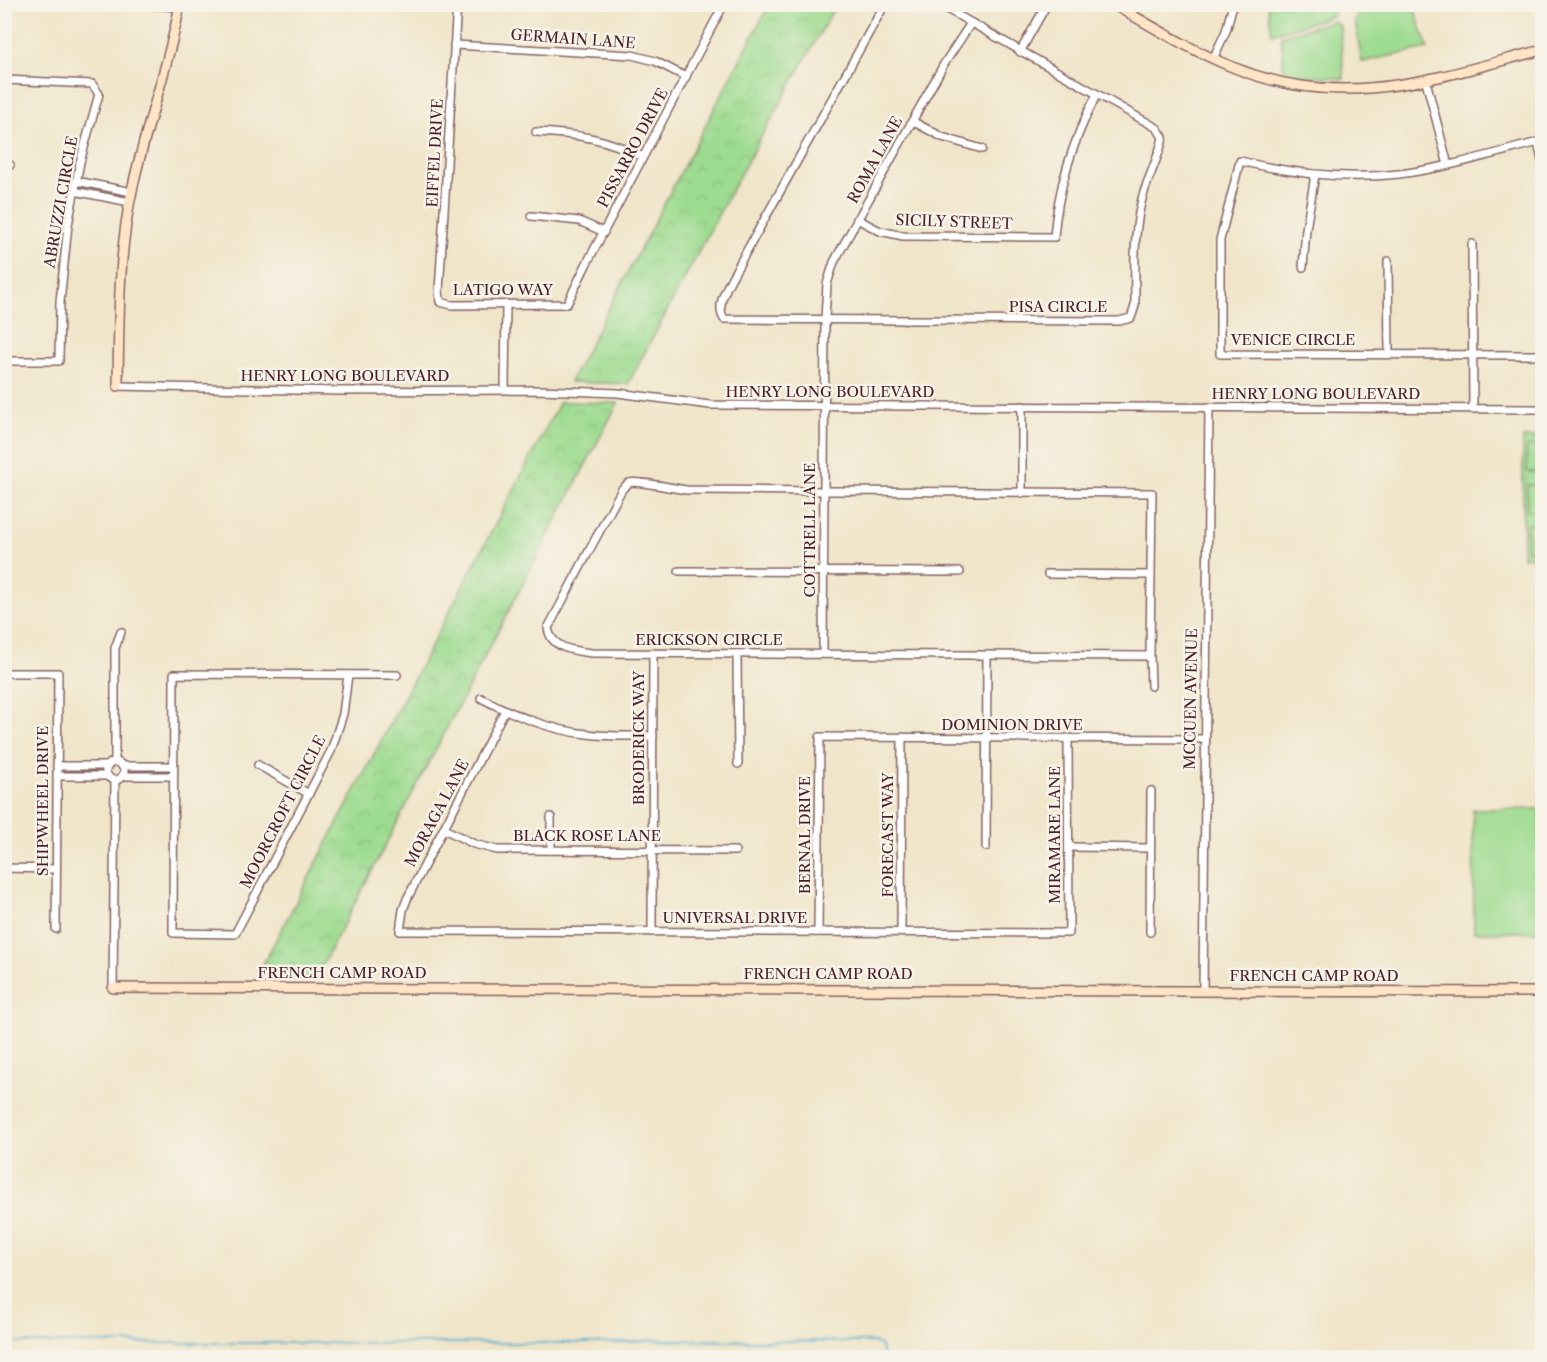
<svg xmlns="http://www.w3.org/2000/svg" width="1547" height="1362" font-family="'Libre Caslon Text',serif">
	<style>
		.park { fill: url(#park-crowns); stroke: #747d5e; stroke-width: 1.5 }
		.pitch { fill: #9ddb90; stroke: #747d5e; stroke-width: 1.5 }
		.lines { fill: none; stroke-linecap: round; stroke-linejoin: round }
		.stream { stroke: #4aadca; stroke-width: 2 }
		.street-casing { stroke: #846462; stroke-width: 10 }
		.secondary-casing { stroke: #846462; stroke-width: 12 }
		.street { stroke: #fff; stroke-width: 7 }
		.secondary { stroke: #ffe4c6; stroke-width: 9 }
		.labels { text-anchor: middle; stroke-width: 5; stroke-linejoin: round; paint-order: stroke }
		.street-label { font-size: 15px; fill: #4a1f2b; stroke: #f7f3e8 }
	</style>
	<defs>
		<pattern id="park-crowns" width="20" height="18" patternUnits="userSpaceOnUse" patternTransform="scale(1.5)"><rect width="20" height="18" fill="#9ddb90"/><path d="M2 6a3 3 0 1 1 6 0M12 15a3 3 0 1 1 6 0" fill="none" stroke="#89bc7c"/></pattern>
	</defs>
	<rect width="100%" height="100%" fill="#f7f3e8"/>
	<filter id="ink" filterUnits="userSpaceOnUse"><feTurbulence type="fractalNoise" baseFrequency=".0167" numOctaves="2"/><feDisplacementMap in="SourceGraphic" scale="12" xChannelSelector="R" yChannelSelector="G"/><feConvolveMatrix kernelMatrix="1 2 1 2 8 2 1 2 1" color-interpolation-filters="sRGB"/></filter>
	<filter id="wash" filterUnits="userSpaceOnUse"><feTurbulence type="fractalNoise" baseFrequency=".008" numOctaves="4" result="noise"/><feDisplacementMap in="SourceGraphic" scale="24" xChannelSelector="R" yChannelSelector="G"/><feGaussianBlur stdDeviation="1.35" result="paint"/><feColorMatrix in="noise" values="0 0 0 0 0 0 0 0 0 0 0 0 0 0 0 0 0 1.4 0 .05"/><feComposite in="paint" operator="in"/></filter>
	<g filter="url(#wash)">
		<rect width="100%" height="100%" fill="#f0e5c9"/>
		<!-- park -->
		<g class="park">
			<path d="M 769,5 L 836,5 L 738,178 L 628,384 L 570,382 Z"/>
			<path d="M 560,402 L 618,403 L 316,977 L 276,977 L 258,974 Z"/>
			<rect x="1523" y="438" width="19" height="119"/>
		</g>
		<!-- pitch -->
		<g class="pitch">
			<path d="M 1268,5 L 1335,5 L 1333,16 L 1272,34 Z"/>
			<path d="M 1394,5 L 1413,5 L 1428,48 L 1362,62 L 1355,21 L 1357,15 Z"/>
			<path d="M 1333,21 L 1340,26 L 1344,79 L 1284,73 L 1281,36 Z"/>
			<rect x="1527" y="446" width="12" height="26"/>
			<rect x="1527" y="485" width="12" height="26"/>
			<rect x="1527" y="524" width="12" height="26"/>
			<path d="M 1473,809 L 1540,809 L 1540,932 L 1474,932 Z"/>
		</g>
		<g class="lines">
			<!-- stream -->
			<path class="stream" d="M 4,1343 L 619,1343 L 654,1340 L 873,1342 L 881,1346 L 883,1358"/>
		</g>
	</g>
	<g filter="url(#ink)">
		<g class="lines">
			<!-- street casing -->
			<g class="street-casing">
				<g id="street">
					<path d="M 136,4 L 180,7"/>
					<path d="M 457,4 L 439,291 L 440,302 L 452,305 L 567,304 L 586,265 L 724,4"/>
					<path d="M 885,4 L 731,279 C 725,291 716,307 724,319 L 1119,321 L 1131,318 L 1135,306 C 1135,272 1133,237 1141,203 C 1146,180 1159,159 1163,137 L 1157,128 L 938,4"/>
					<path d="M 454,45 L 632,55 L 655,61 L 686,77"/>
					<path d="M 1020,52 L 1047,4"/>
					<path d="M 1213,59 L 1226,31 L 1233,4"/>
					<path d="M 4,80 L 92,84 L 99,94 L 80,162 L 68,225 L 60,302 L 59,361 L 4,361"/>
					<path d="M 1426,81 L 1448,165"/>
					<path d="M 912,121 L 942,137 L 982,149"/>
					<path d="M 536,132 C 577,134 606,138 643,157"/>
					<path d="M 1542,141 C 1495,153 1448,168 1399,174 C 1345,180 1293,174 1240,161 L 1220,240 L 1220,354 L 1542,355"/>
					<path d="M 1538,142 L 1542,161"/>
					<path d="M 4,171 L 10,165"/>
					<path d="M 76,181 L 132,192"/>
					<path d="M 74,191 L 130,202"/>
					<path d="M 531,216 L 579,221 L 604,232"/>
					<path d="M 857,219 L 880,231 L 903,236 L 1054,237 C 1058,186 1073,140 1097,94"/>
					<path d="M 1472,244 L 1473,409"/>
					<path d="M 1388,261 L 1389,354"/>
					<path d="M 1303,267 L 1306,229 L 1315,175"/>
					<path d="M 118,386 L 341,391 L 540,390 L 618,393 L 710,405 L 1542,409"/>
					<path d="M 505,389 L 506,304"/>
					<path d="M 1022,406 L 1022,493"/>
					<path d="M 679,571 L 960,572"/>
					<path d="M 1048,574 L 1151,575"/>
					<path d="M 737,654 L 738,764"/>
					<path d="M 823,654 L 825,319 L 827,284 L 834,262 L 944,64 L 971,23"/>
					<path d="M 1150,656 L 592,653 C 575,651 551,649 548,628 L 622,489 C 624,488 627,484 629,483 C 636,480 676,489 687,490 L 1152,493 L 1150,656 L 1151,686"/>
					<path d="M 4,673 L 58,673 L 56,929"/>
					<path d="M 348,675 L 343,714 L 331,751 L 235,934 L 173,933 L 174,674 L 397,675"/>
					<path d="M 481,698 C 514,715 549,730 587,734 C 609,737 631,736 653,736"/>
					<path d="M 505,710 L 407,899 L 403,910 L 400,931 L 1069,933 L 1068,738"/>
					<path d="M 115,762 L 115,648 L 121,632"/>
					<circle cx="115" cy="771" r="9"/>
					<path d="M 258,765 L 309,794"/>
					<path d="M 57,766 L 108,766"/>
					<path d="M 122,766 L 173,766"/>
					<path d="M 57,776 L 108,776"/>
					<path d="M 122,776 L 173,776"/>
					<path d="M 444,829 L 474,844 L 497,850 L 735,851"/>
					<path d="M 986,847 L 987,655"/>
					<path d="M 1069,847 L 1150,848"/>
					<path d="M 551,850 L 551,817"/>
					<path d="M 4,868 L 56,869"/>
					<path d="M 652,932 L 653,653"/>
					<path d="M 818,932 L 820,737 L 1204,739"/>
					<path d="M 901,932 L 902,737"/>
					<path d="M 1150,932 L 1151,791"/>
					<path d="M 113,988 L 115,780"/>
					<path d="M 1203,991 L 1209,407"/>
				</g>
			</g>
			<!-- secondary casing -->
			<g class="secondary-casing">
				<g id="secondary">
					<path d="M 1113,4 C 1153,27 1192,51 1235,68 C 1344,112 1435,78 1542,50"/>
					<path d="M 118,386 C 119,319 118,251 133,186 C 146,125 169,66 180,4"/>
					<path d="M 113,988 L 1542,992"/>
				</g>
			</g>
			<!-- street -->
			<use href="#street" class="street"/>
			<!-- secondary -->
			<use href="#secondary" class="secondary"/>
		</g>
	</g>
	<g class="labels">
		<!-- street labels -->
		<g class="street-label">
			<text transform="translate(573 39) rotate(4)" y="5">GERMAIN LANE</text>
			<text transform="translate(633 148) rotate(-62)" y="5">PISSARRO DRIVE</text>
			<text transform="translate(435 153) rotate(-87)" y="5">EIFFEL DRIVE</text>
			<text transform="translate(875 160) rotate(-61)" y="5">ROMA LANE</text>
			<text transform="translate(61 202) rotate(-80)" y="5">ABRUZZI CIRCLE</text>
			<text transform="translate(954 222) rotate(2)" y="5">SICILY STREET</text>
			<text x="503" y="295">LATIGO WAY</text>
			<text x="1058" y="312">PISA CIRCLE</text>
			<text x="1293" y="345">VENICE CIRCLE</text>
			<text x="345" y="381">HENRY LONG BOULEVARD</text>
			<text x="830" y="397">HENRY LONG BOULEVARD</text>
			<text x="1316" y="399">HENRY LONG BOULEVARD</text>
			<text transform="translate(810 530) rotate(-90)" y="5">COTTRELL LANE</text>
			<text x="709" y="645">ERICKSON CIRCLE</text>
			<text transform="translate(1191 699) rotate(-89)" y="5">MCCUEN AVENUE</text>
			<text x="1012" y="730">DOMINION DRIVE</text>
			<text transform="translate(639 738) rotate(-90)" y="5">BRODERICK WAY</text>
			<text transform="translate(43 801) rotate(-90)" y="5">SHIPWHEEL DRIVE</text>
			<text transform="translate(283 812) rotate(-63)" y="5">MOORCROFT CIRCLE</text>
			<text transform="translate(437 813) rotate(-62)" y="5">MORAGA LANE</text>
			<text transform="translate(805 835) rotate(-90)" y="5">BERNAL DRIVE</text>
			<text transform="translate(888 835) rotate(-90)" y="5">FORECAST WAY</text>
			<text transform="translate(1055 835) rotate(-90)" y="5">MIRAMARE LANE</text>
			<text x="587" y="841">BLACK ROSE LANE</text>
			<text x="735" y="923">UNIVERSAL DRIVE</text>
			<text x="342" y="978">FRENCH CAMP ROAD</text>
			<text x="828" y="979">FRENCH CAMP ROAD</text>
			<text x="1314" y="981">FRENCH CAMP ROAD</text>
		</g>
	</g>
	<!-- margin -->
	<rect width="1547" height="1362" fill="none" stroke="#f7f3e8" stroke-width="24"/>
</svg>
